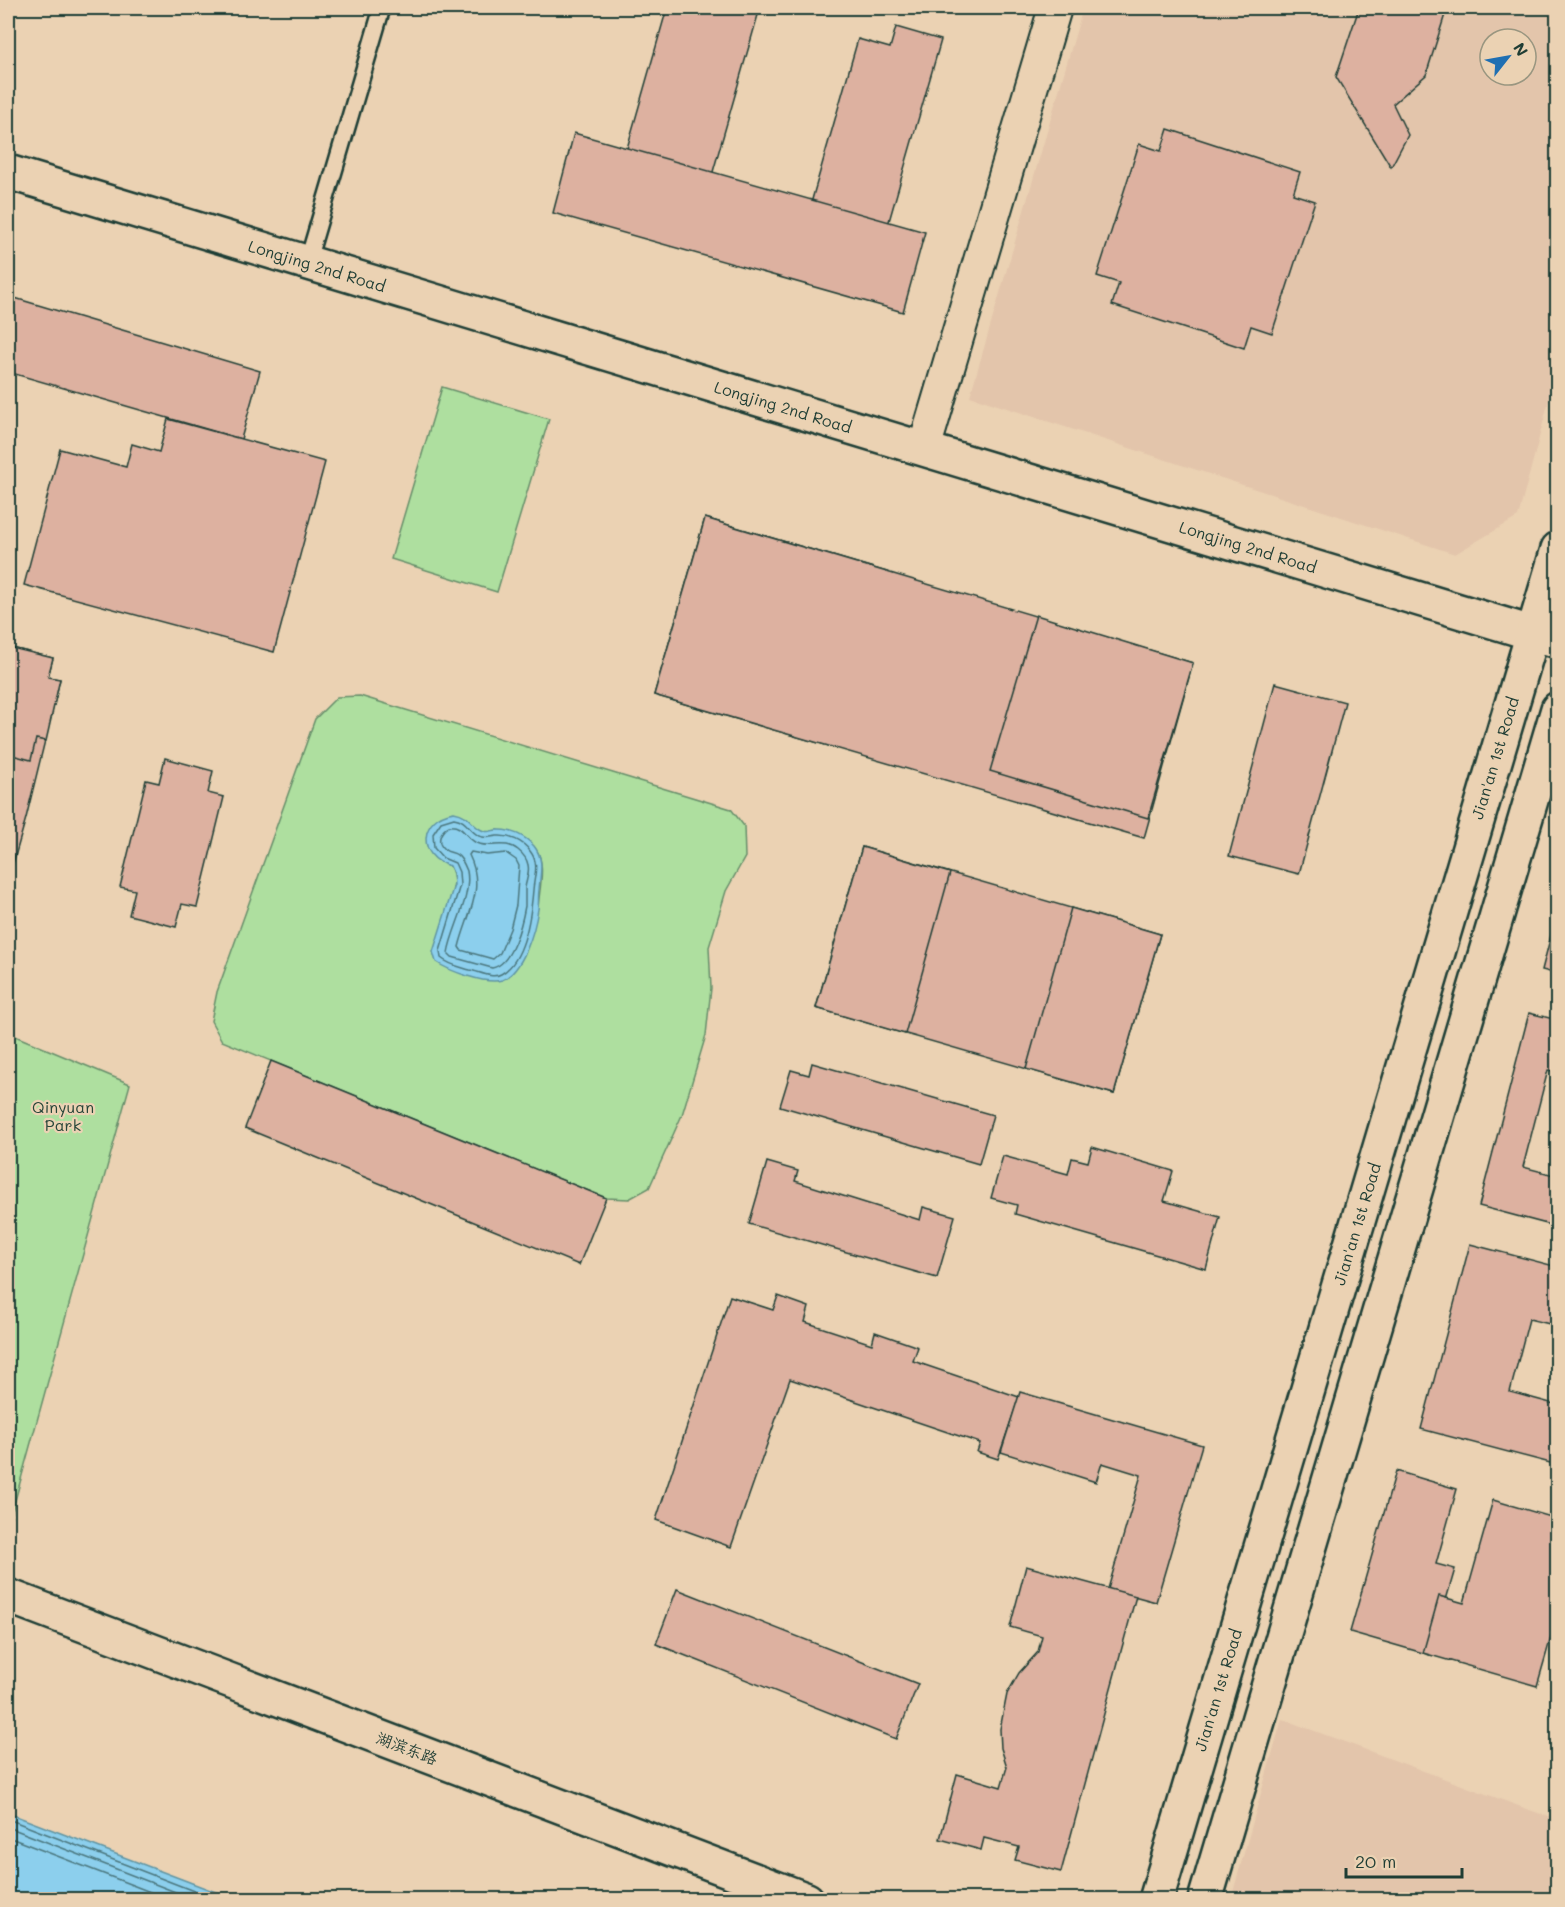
<svg xmlns="http://www.w3.org/2000/svg" width="1565" height="1907" font-family="Mali,'LXGW WenKai TC',sans-serif">
	<style>
		.built { fill: #e3c5ab; fill-rule: evenodd }
		.green { fill: #aedf9f; stroke: #668e6a; stroke-width: 1.5; fill-rule: evenodd }
		.water { fill: #8ccfed; stroke: #6095a3; stroke-width: 1.5 }
		.lines { fill: none; stroke-linecap: round; stroke-linejoin: round }
		.shore { stroke: #4b777e; stroke-width: 1.5 }
		.building { fill: #ddb1a0; stroke: #1f3d34; stroke-width: 1.5 }
		.service-casing { stroke: #1f3d34; stroke-width: 20 }
		.minor-casing { stroke: #1f3d34; stroke-width: 36 }
		.tertiary-casing { stroke: #1f3d34; stroke-width: 38 }
		.secondary-casing { stroke: #1f3d34; stroke-width: 38 }
		.service { stroke: #ebd2b3; stroke-width: 15 }
		.minor { stroke: #ebd2b3; stroke-width: 32 }
		.tertiary { stroke: #ebd2b3; stroke-width: 33 }
		.secondary { stroke: #ebd2b3; stroke-width: 33 }
		.labels { text-anchor: middle; stroke-width: 4.5; stroke-linejoin: round; paint-order: stroke }
		.street-label { font-size: 16px; fill: #1f3d34; stroke: #ebd2b3 }
		.park-label { font-size: 16px; fill: #264539; stroke: #ebd2b3 }
	</style>
	<rect width="100%" height="100%" fill="#ebd2b3"/>
	<filter id="ink" filterUnits="userSpaceOnUse"><feTurbulence type="fractalNoise" baseFrequency=".0167" numOctaves="2"/><feDisplacementMap in="SourceGraphic" scale="12" xChannelSelector="R" yChannelSelector="G"/><feConvolveMatrix kernelMatrix="1 2 1 2 8 2 1 2 1" color-interpolation-filters="sRGB"/></filter>
	<g filter="url(#ink)">
		<!-- built -->
		<g class="built">
			<path d="M 1083,8 L 1557,8 L 1557,370 L 1518,517 L 1455,554 L 970,396 ZM 1490,39 L 1526,39 L 1526,75 L 1490,75 Z"/>
			<path d="M 1282,1719 L 1557,1820 L 1557,1899 L 1231,1899 Z"/>
		</g>
		<!-- green -->
		<g class="green">
			<path d="M 442,387 L 549,419 L 497,592 L 391,559 Z"/>
			<path d="M 360,696 L 731,809 L 744,826 L 745,857 L 726,891 L 709,947 L 711,988 L 706,1035 L 682,1115 L 649,1188 L 629,1199 L 606,1198 L 222,1041 L 211,1021 L 217,992 L 315,719 L 337,697 ZM 497,830 C 506,834 530,842 535,848 C 547,862 539,891 538,908 L 434,952 C 439,935 458,889 453,874 C 448,853 424,863 427,833 L 481,831 L 489,832 Z"/>
			<path d="M 8,1033 L 130,1084 L 8,1526 Z"/>
		</g>
		<!-- water -->
		<g class="water">
			<path d="M 454,812 C 472,815 471,827 484,831 C 489,833 492,830 497,830 C 511,829 525,836 534,846 C 545,860 540,874 539,890 C 538,896 539,903 538,909 C 535,930 523,972 502,980 C 487,985 449,971 436,962 L 433,952 L 454,885 L 453,873 L 450,866 C 416,857 419,817 454,812 Z"/>
			<path d="M 8,1813 L 234,1899 L 8,1899 Z"/>
		</g>
		<g class="lines">
			<!-- shore -->
			<g class="shore">
				<path d="M 454,818 C 467,820 469,831 479,836 C 486,839 491,837 497,836 C 509,835 523,841 530,851 C 540,864 534,876 533,890 C 531,914 525,961 501,974 C 492,979 480,972 470,970 C 460,967 449,965 441,958 L 440,951 L 460,885 L 459,872 L 455,863 L 443,858 L 434,848 L 433,834 L 441,822 Z"/>
				<path d="M 449,826 C 464,824 466,840 479,844 C 493,848 506,840 518,850 C 523,854 527,859 528,865 C 530,873 526,880 525,888 C 525,894 525,900 525,906 C 522,923 512,965 492,968 L 452,957 L 448,953 C 452,928 472,897 467,871 C 465,866 462,858 457,855 C 453,852 448,853 444,849 C 436,842 440,831 449,826 Z"/>
				<path d="M 471,852 L 487,855 L 506,853 L 516,860 L 519,866 L 516,905 L 510,929 L 500,953 L 493,959 L 461,950 L 459,947 C 467,914 486,889 469,855 Z"/>
				<path d="M 8,1819 L 217,1900"/>
				<path d="M 8,1827 L 196,1900"/>
				<path d="M 8,1837 L 171,1900"/>
			</g>
		</g>
		<!-- building -->
		<g class="building">
			<path d="M 667,8 L 760,8 L 698,224 L 672,217 L 670,226 L 610,208 Z"/>
			<path d="M 1359,8 L 1447,8 L 1426,75 L 1393,104 L 1408,135 L 1391,167 L 1336,77 Z"/>
			<path d="M 896,27 L 941,40 L 877,263 L 856,257 L 852,268 L 797,252 L 858,39 L 890,48 Z"/>
			<path d="M 1168,129 L 1300,172 L 1293,194 L 1315,201 L 1272,333 L 1251,326 L 1244,348 L 1112,305 L 1119,283 L 1097,276 L 1139,144 L 1161,151 Z"/>
			<path d="M 574,133 L 925,232 L 903,312 L 553,213 Z"/>
			<path d="M 8,296 L 260,371 L 241,439 L 8,372 Z"/>
			<path d="M 168,419 L 325,462 L 274,652 L 24,585 L 60,449 L 126,467 L 132,444 L 159,452 Z"/>
			<path d="M 705,518 L 887,572 L 836,748 L 654,695 Z"/>
			<path d="M 705,518 L 1193,663 L 1144,838 L 654,695 Z"/>
			<path d="M 1036,615 L 1193,663 L 1148,818 L 990,771 Z"/>
			<path d="M 8,647 L 53,658 L 48,677 L 60,679 L 26,818 L 8,881 Z"/>
			<path d="M 8,647 L 53,658 L 48,677 L 60,679 L 46,741 L 36,739 L 31,760 L 8,754 Z"/>
			<path d="M 1275,683 L 1345,702 L 1299,874 L 1229,856 Z"/>
			<path d="M 165,758 L 213,771 L 208,793 L 224,797 L 197,907 L 182,904 L 176,927 L 129,915 L 135,890 L 120,887 L 146,780 L 159,783 Z"/>
			<path d="M 862,847 L 1160,934 L 1114,1094 L 816,1008 Z"/>
			<path d="M 862,847 L 950,873 L 905,1034 L 816,1008 Z"/>
			<path d="M 1071,908 L 1160,934 L 1114,1094 L 1026,1069 Z"/>
			<path d="M 1558,908 L 1558,974 L 1542,970 Z"/>
			<path d="M 1529,1013 L 1558,1020 L 1558,1072 L 1548,1070 L 1523,1167 L 1558,1176 L 1558,1227 L 1479,1206 Z"/>
			<path d="M 271,1061 L 606,1198 L 579,1265 L 245,1128 Z"/>
			<path d="M 812,1063 L 993,1115 L 979,1164 L 780,1106 L 791,1070 L 809,1075 Z"/>
			<path d="M 1092,1147 L 1173,1171 L 1164,1201 L 1220,1217 L 1206,1269 L 1015,1214 L 1017,1205 L 991,1198 L 1003,1156 L 1068,1174 L 1072,1158 L 1088,1162 Z"/>
			<path d="M 767,1162 L 798,1171 L 795,1181 L 920,1220 L 923,1207 L 955,1216 L 937,1278 L 749,1224 Z"/>
			<path d="M 1470,1244 L 1558,1267 L 1558,1326 L 1529,1319 L 1510,1392 L 1558,1405 L 1558,1465 L 1421,1429 Z"/>
			<path d="M 730,1296 L 773,1310 L 778,1296 L 809,1307 L 805,1322 L 872,1344 L 875,1332 L 918,1347 L 913,1361 L 1019,1397 L 998,1459 L 977,1452 L 980,1443 L 790,1379 L 731,1547 L 656,1520 Z"/>
			<path d="M 1020,1392 L 1202,1445 L 1156,1602 L 1108,1589 L 1141,1475 L 1102,1463 L 1096,1482 L 1001,1452 Z"/>
			<path d="M 1396,1471 L 1457,1489 L 1436,1564 L 1455,1569 L 1430,1655 L 1350,1632 Z"/>
			<path d="M 1493,1500 L 1558,1519 L 1558,1613 L 1537,1686 L 1423,1653 L 1439,1596 L 1464,1603 Z"/>
			<path d="M 1026,1566 L 1136,1596 L 1061,1872 L 1015,1860 L 1019,1847 L 984,1838 L 981,1850 L 940,1839 L 957,1774 L 1001,1787 L 1007,1767 L 1001,1748 L 1000,1729 L 1007,1694 L 1019,1673 L 1038,1652 L 1042,1636 L 1010,1627 Z"/>
			<path d="M 677,1589 L 918,1684 L 896,1739 L 656,1644 Z"/>
		</g>
		<g class="lines">
			<!-- service casing -->
			<g class="service-casing">
				<path id="service" d="M 307,263 L 382,8"/>
			</g>
			<!-- minor casing -->
			<g class="minor-casing">
				<path id="minor" d="M 924,449 L 1055,8"/>
			</g>
			<!-- tertiary casing -->
			<g class="tertiary-casing">
				<path id="tertiary" d="M 8,172 L 1558,641"/>
			</g>
			<!-- secondary casing -->
			<g class="secondary-casing">
				<g id="secondary">
					<path d="M 8,1596 L 807,1900"/>
					<path d="M 1156,1900 L 1558,549"/>
					<path d="M 1205,1900 L 1558,709"/>
				</g>
			</g>
			<!-- service -->
			<use href="#service" class="service"/>
			<!-- minor -->
			<use href="#minor" class="minor"/>
			<!-- tertiary -->
			<use href="#tertiary" class="tertiary"/>
			<!-- secondary -->
			<use href="#secondary" class="secondary"/>
		</g>
	</g>
	<g class="labels">
		<!-- street labels -->
		<g class="street-label">
			<text transform="translate(317 266) rotate(17)" y="6">Longjing 2nd Road</text>
			<text transform="translate(783 407) rotate(17)" y="6">Longjing 2nd Road</text>
			<text transform="translate(1248 547) rotate(17)" y="6">Longjing 2nd Road</text>
			<text transform="translate(1495 758) rotate(-73)" y="6">Jian'an 1st Road</text>
			<text transform="translate(1357 1224) rotate(-73)" y="6">Jian'an 1st Road</text>
			<text transform="translate(1218 1690) rotate(-73)" y="6">Jian'an 1st Road</text>
			<text transform="translate(407 1748) rotate(21)" y="6">湖滨东路</text>
		</g>
		<!-- park labels -->
		<g class="park-label">
			<text x="63" y="1113">Qinyuan<tspan x="63" dy="18">Park</tspan></text>
		</g>
	</g>
	<!-- margin -->
	<rect width="1565" height="1907" fill="none" stroke="#ebd2b3" stroke-width="30"/>
	<rect x="15" y="15" width="1535" height="1877" fill="none" stroke="#1f3d34" stroke-width="2" filter="url(#ink)"/>
	<!-- north arrow -->
	<g transform="translate(1508 57) rotate(59)"><circle r="28" fill="#ebd2b3" stroke="#999680" stroke-width="1.5"/>
	<path d="M0-4.5L10 22L0 15L-10 22Z" fill="#1f6fb2"/>
	<text y="-9" font-size="16" font-weight="bold" text-anchor="middle" fill="#1f3d34">N</text>
	</g>
	<!-- scale -->
	<path d="M1346 1868v9h116v-9" fill="none" stroke="#1f3d34" stroke-width="3"/>
	<text x="1355" y="1868" font-size="18" fill="#1f3d34" stroke="#ebd2b3" stroke-width="4.5" paint-order="stroke">20 m</text>
</svg>
